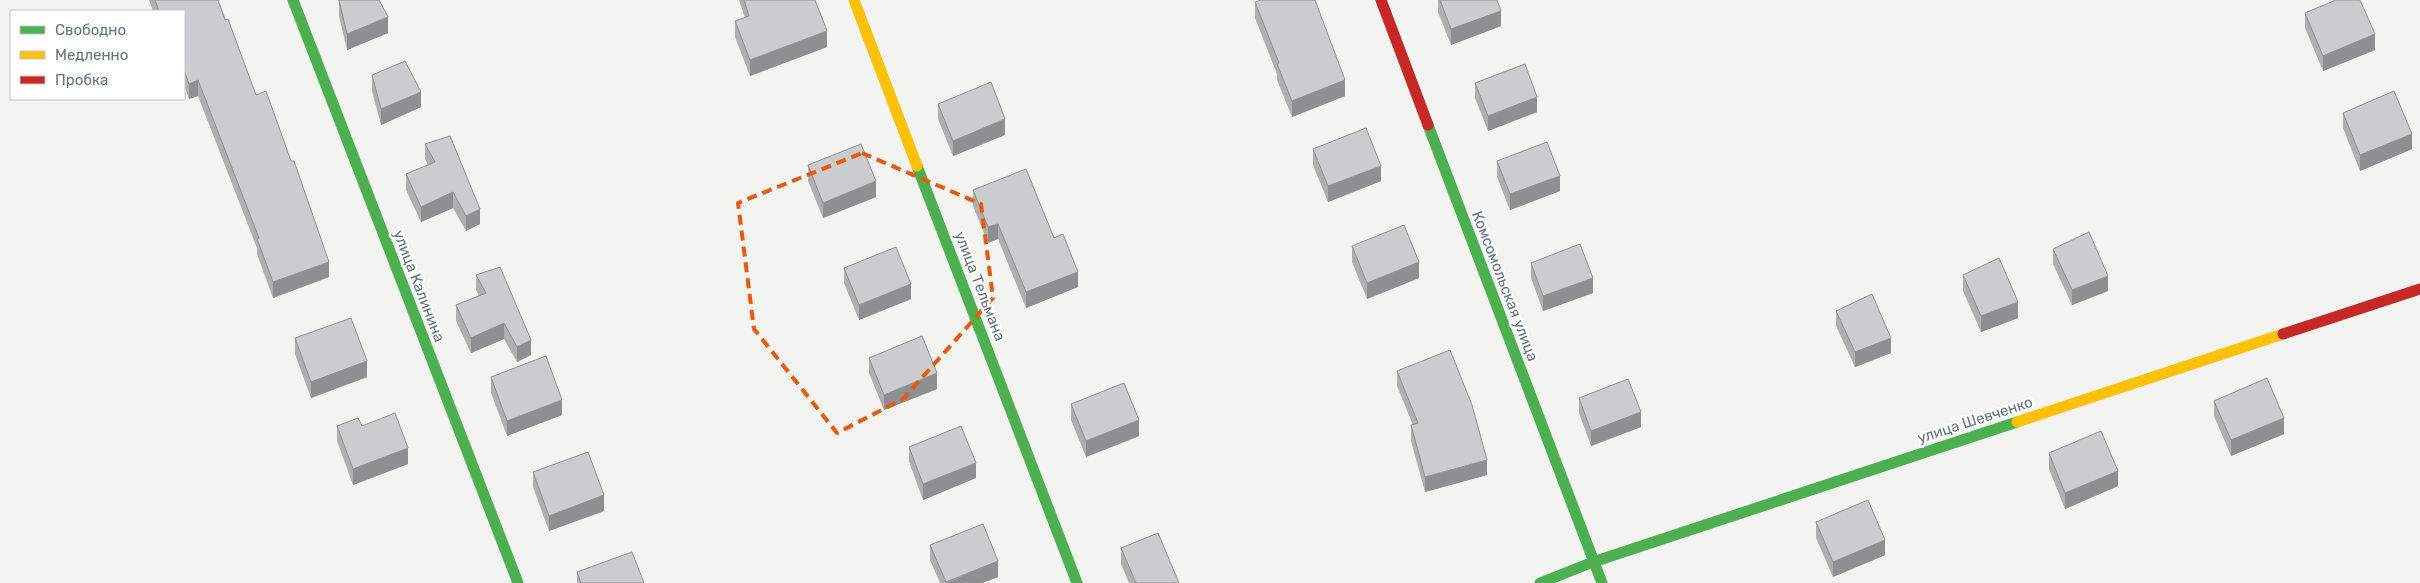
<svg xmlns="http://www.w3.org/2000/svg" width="2420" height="583" font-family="Rubik,sans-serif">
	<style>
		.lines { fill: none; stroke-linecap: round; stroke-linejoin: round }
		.fast { stroke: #4caf50; stroke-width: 11 }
		.slow { stroke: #ffc107; stroke-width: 11 }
		.jam { stroke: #c62828; stroke-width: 11 }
		.wall { fill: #afafb0 }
		.shaded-wall { fill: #8e8f90 }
		.building { fill: #cbcccd; stroke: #8e8f90 }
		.marked { fill: none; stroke: #e8590c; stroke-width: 4; stroke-dasharray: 10 6; stroke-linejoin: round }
		.labels { text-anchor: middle; stroke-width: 5; stroke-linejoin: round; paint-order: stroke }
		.street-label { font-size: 15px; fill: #66737e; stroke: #fff }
	</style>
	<rect width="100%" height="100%" fill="#f3f3f2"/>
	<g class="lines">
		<!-- fast -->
		<g class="fast">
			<path d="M 293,0 L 518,583"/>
			<path d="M 1428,125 L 1602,583"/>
			<path d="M 917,166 L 1077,583"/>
			<path d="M 1540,583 L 1593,562 L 2017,422"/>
		</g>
		<!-- slow -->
		<g class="slow">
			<path d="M 854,0 L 917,166"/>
			<path d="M 2017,422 L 2283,334"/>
		</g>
		<!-- jam -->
		<g class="jam">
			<path d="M 1381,0 L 1428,125"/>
			<path d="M 2283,334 L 2420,289"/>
		</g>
	</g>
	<!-- wall -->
	<g class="wall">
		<path d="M 149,0 L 218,0 L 329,277 L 273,298 L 257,254 L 257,248 L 198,96 L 189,99 L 184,85 L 184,11 L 153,11 Z"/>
		<path d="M 339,0 L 388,33 L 347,50 L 339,16 Z"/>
		<path d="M 739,0 L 815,0 L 827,47 L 750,76 L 735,37 L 735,21 L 745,18 Z"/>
		<path d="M 1438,0 L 1497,0 L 1501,26 L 1451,45 L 1438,12 Z"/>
		<path d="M 1255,2 L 1345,96 L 1292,117 L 1277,80 L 1277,74 L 1255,18 Z"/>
		<path d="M 2305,13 L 2375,50 L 2323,71 L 2305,28 Z"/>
		<path d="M 372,75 L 421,107 L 381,125 L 372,91 Z"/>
		<path d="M 1475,83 L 1537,112 L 1488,131 L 1475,98 Z"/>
		<path d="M 938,104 L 1005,135 L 953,156 L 938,119 Z"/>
		<path d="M 2343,113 L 2412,149 L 2360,171 L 2343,128 Z"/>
		<path d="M 425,144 L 480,224 L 466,231 L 453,208 L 421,222 L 406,190 L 406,174 L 428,165 L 425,159 Z"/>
		<path d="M 1313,149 L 1381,181 L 1328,202 L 1313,165 Z"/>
		<path d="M 1497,161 L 1560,191 L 1510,210 L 1497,177 Z"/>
		<path d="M 808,165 L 876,197 L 823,218 L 808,181 Z"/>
		<path d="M 973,190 L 1054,238 L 1078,287 L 1026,308 L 998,239 L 988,243 L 973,206 Z"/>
		<path d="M 1352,246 L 1419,278 L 1367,299 L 1352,262 Z"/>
		<path d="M 2053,249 L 2108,291 L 2072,305 L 2053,264 Z"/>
		<path d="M 1531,263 L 1593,293 L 1543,311 L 1531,278 Z"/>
		<path d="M 844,268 L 911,299 L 859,320 L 844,283 Z"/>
		<path d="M 476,275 L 531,355 L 517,362 L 504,339 L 471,353 L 456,321 L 456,305 L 479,296 L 476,290 Z"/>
		<path d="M 1963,275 L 2018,318 L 1981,332 L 1963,291 Z"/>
		<path d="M 1836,311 L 1891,353 L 1855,367 L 1836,326 Z"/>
		<path d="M 295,338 L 367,377 L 311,398 L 295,354 Z"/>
		<path d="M 869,358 L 937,389 L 884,410 L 869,373 Z"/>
		<path d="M 1397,371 L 1487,475 L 1425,492 L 1411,441 L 1411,425 L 1413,425 L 1397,386 Z"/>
		<path d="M 491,377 L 562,415 L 507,436 L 491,393 Z"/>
		<path d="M 1579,398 L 1641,427 L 1591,446 L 1579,413 Z"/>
		<path d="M 2214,401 L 2284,434 L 2231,456 L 2214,416 Z"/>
		<path d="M 1071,404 L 1139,436 L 1086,457 L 1071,420 Z"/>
		<path d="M 337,426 L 362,426 L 408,464 L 353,485 L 337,441 Z"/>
		<path d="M 909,447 L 976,478 L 923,500 L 909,462 Z"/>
		<path d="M 2049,453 L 2118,486 L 2065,509 L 2049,469 Z"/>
		<path d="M 533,472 L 604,511 L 549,531 L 533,487 Z"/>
		<path d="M 1816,522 L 1885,555 L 1833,577 L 1816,538 Z"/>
		<path d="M 930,545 L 998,577 L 982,583 L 940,583 L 930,560 Z"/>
		<path d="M 1121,548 L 1179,583 L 1129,583 L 1121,564 Z"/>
		<path d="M 577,572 L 644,583 L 577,583 Z"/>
	</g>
	<!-- shaded-wall -->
	<g class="shaded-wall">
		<path d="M 1501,11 L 1501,26 L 1451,45 L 1451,29 Z"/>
		<path d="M 388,17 L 388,33 L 347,50 L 347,34 Z"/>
		<path d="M 827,31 L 827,47 L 750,76 L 750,60 Z"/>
		<path d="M 2375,34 L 2375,50 L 2323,71 L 2323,56 Z"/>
		<path d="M 198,80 L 198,96 L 189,99 L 189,84 Z"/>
		<path d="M 1345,80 L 1345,96 L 1292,117 L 1292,101 Z"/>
		<path d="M 421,92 L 421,107 L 381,125 L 381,109 Z"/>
		<path d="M 1537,97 L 1537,112 L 1488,131 L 1488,116 Z"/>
		<path d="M 1005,119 L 1005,135 L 953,156 L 953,141 Z"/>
		<path d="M 2412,134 L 2412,149 L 2360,171 L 2360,155 Z"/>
		<path d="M 1381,166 L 1381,181 L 1328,202 L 1328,186 Z"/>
		<path d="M 1560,176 L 1560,191 L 1510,210 L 1510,194 Z"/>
		<path d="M 876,181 L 876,197 L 823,218 L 823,203 Z"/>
		<path d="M 453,192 L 453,208 L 421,222 L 421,207 Z"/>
		<path d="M 480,209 L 480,224 L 466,231 L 466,216 Z"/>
		<path d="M 998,224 L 998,239 L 988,243 L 988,227 Z"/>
		<path d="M 329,262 L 329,277 L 273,298 L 273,282 Z"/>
		<path d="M 1419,262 L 1419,278 L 1367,299 L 1367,283 Z"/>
		<path d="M 1078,272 L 1078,287 L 1026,308 L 1026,292 Z"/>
		<path d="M 2108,276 L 2108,291 L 2072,305 L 2072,290 Z"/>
		<path d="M 1593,278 L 1593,293 L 1543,311 L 1543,296 Z"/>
		<path d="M 911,284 L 911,299 L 859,320 L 859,305 Z"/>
		<path d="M 2018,302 L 2018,318 L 1981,332 L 1981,316 Z"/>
		<path d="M 504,323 L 504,339 L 471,353 L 471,338 Z"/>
		<path d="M 1891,338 L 1891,353 L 1855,367 L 1855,352 Z"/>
		<path d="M 531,340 L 531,355 L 517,362 L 517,347 Z"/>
		<path d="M 367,361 L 367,377 L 311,398 L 311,382 Z"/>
		<path d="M 937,373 L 937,389 L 884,410 L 884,395 Z"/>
		<path d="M 562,400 L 562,415 L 507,436 L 507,421 Z"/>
		<path d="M 1641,412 L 1641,427 L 1591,446 L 1591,431 Z"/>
		<path d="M 2284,418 L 2284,434 L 2231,456 L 2231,440 Z"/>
		<path d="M 1139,420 L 1139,436 L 1086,457 L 1086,441 Z"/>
		<path d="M 408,448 L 408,464 L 353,485 L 353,469 Z"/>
		<path d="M 1487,460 L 1487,475 L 1425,492 L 1425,477 Z"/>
		<path d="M 976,463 L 976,478 L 923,500 L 923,484 Z"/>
		<path d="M 2118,471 L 2118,486 L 2065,509 L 2065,493 Z"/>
		<path d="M 604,495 L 604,511 L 549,531 L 549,516 Z"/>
		<path d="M 1885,540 L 1885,555 L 1833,577 L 1833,562 Z"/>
		<path d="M 998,561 L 998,577 L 982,583 L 946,583 Z"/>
	</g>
	<!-- building -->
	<g class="building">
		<path d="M 155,0 L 218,0 L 225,20 L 228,19 L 256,95 L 266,91 L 291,161 L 294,161 L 329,262 L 273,282 L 257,239 L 259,238 L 198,80 L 189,84 L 184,70 L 184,11 L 159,11 Z"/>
		<path d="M 339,0 L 379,0 L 388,17 L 347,34 Z"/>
		<path d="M 744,0 L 815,0 L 827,31 L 750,60 L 735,21 L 749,16 Z"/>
		<path d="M 1261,0 L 1315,0 L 1345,80 L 1292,101 L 1277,64 L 1279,63 L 1255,2 Z"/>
		<path d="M 1440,0 L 1497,0 L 1501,11 L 1451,29 Z"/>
		<path d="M 2336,0 L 2360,0 L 2375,34 L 2323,56 L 2305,13 Z"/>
		<path d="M 405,61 L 421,92 L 381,109 L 372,75 Z"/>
		<path d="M 1525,64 L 1537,97 L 1488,116 L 1475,83 Z"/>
		<path d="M 991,82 L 1005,119 L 953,141 L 938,104 Z"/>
		<path d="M 2394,91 L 2412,134 L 2360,155 L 2343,113 Z"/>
		<path d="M 1366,128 L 1381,166 L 1328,186 L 1313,149 Z"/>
		<path d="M 450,136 L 480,209 L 466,216 L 453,192 L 421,207 L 406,174 L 435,162 L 425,144 Z"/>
		<path d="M 1547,142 L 1560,176 L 1510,194 L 1497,161 Z"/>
		<path d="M 861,144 L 876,181 L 823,203 L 808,165 Z"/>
		<path d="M 1026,169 L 1054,238 L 1063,234 L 1078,272 L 1026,292 L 998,224 L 988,227 L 973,190 Z"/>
		<path d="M 1404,225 L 1419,262 L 1367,283 L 1352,246 Z"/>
		<path d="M 2089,232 L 2108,276 L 2072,290 L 2053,249 Z"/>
		<path d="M 1580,244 L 1593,278 L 1543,296 L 1531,263 Z"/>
		<path d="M 896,247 L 911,284 L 859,305 L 844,268 Z"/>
		<path d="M 1999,258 L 2018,302 L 1981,316 L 1963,275 Z"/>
		<path d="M 500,267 L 531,340 L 517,347 L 504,323 L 471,338 L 456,305 L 486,293 L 476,275 Z"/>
		<path d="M 1872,294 L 1891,338 L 1855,352 L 1836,311 Z"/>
		<path d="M 351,318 L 367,361 L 311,382 L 295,338 Z"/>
		<path d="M 922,336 L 937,373 L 884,395 L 869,358 Z"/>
		<path d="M 1450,350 L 1472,405 L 1487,460 L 1425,477 L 1411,425 L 1418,423 L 1397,371 Z"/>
		<path d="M 546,356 L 562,400 L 507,421 L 491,377 Z"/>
		<path d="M 2267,378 L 2284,418 L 2231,440 L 2214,401 Z"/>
		<path d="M 1628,379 L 1641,412 L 1591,431 L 1579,398 Z"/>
		<path d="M 1124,383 L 1139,420 L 1086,441 L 1071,404 Z"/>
		<path d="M 395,413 L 408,448 L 353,469 L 337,426 L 358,418 L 362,426 Z"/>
		<path d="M 961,426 L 976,463 L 923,484 L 909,447 Z"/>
		<path d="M 2101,431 L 2118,471 L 2065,493 L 2049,453 Z"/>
		<path d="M 588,452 L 604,495 L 549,516 L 533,472 Z"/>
		<path d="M 1868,500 L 1885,540 L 1833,562 L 1816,522 Z"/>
		<path d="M 983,524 L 998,561 L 946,582 L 930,545 Z"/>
		<path d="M 1158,533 L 1179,583 L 1136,583 L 1121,548 Z"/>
		<path d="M 632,552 L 644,583 L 581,583 L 577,572 Z"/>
	</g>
	<!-- marked area -->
	<path class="marked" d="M 862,153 L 981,204 L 993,298 L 903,399 L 837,433 L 754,329 L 738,203 Z"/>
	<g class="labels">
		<!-- street labels -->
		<g class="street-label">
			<text transform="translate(419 286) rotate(69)" y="5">улица Калинина</text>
			<text transform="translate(980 286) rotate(69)" y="5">улица Тельмана</text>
			<text transform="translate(1505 286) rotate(69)" y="5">Комсомольская улица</text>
			<text transform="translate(1975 420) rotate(-18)" y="5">улица Шевченко</text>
		</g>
	</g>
	<!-- legend -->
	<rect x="10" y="10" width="175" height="90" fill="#ffffff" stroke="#c2c7cb"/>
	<rect x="20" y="26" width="25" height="8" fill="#4caf50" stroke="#c2c7cb"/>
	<text x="55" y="35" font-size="15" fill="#66737e">Свободно</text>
	<rect x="20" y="51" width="25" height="8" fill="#ffc107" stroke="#c2c7cb"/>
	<text x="55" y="60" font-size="15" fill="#66737e">Медленно</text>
	<rect x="20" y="76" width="25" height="8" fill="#c62828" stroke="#c2c7cb"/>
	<text x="55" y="85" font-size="15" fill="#66737e">Пробка</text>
</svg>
